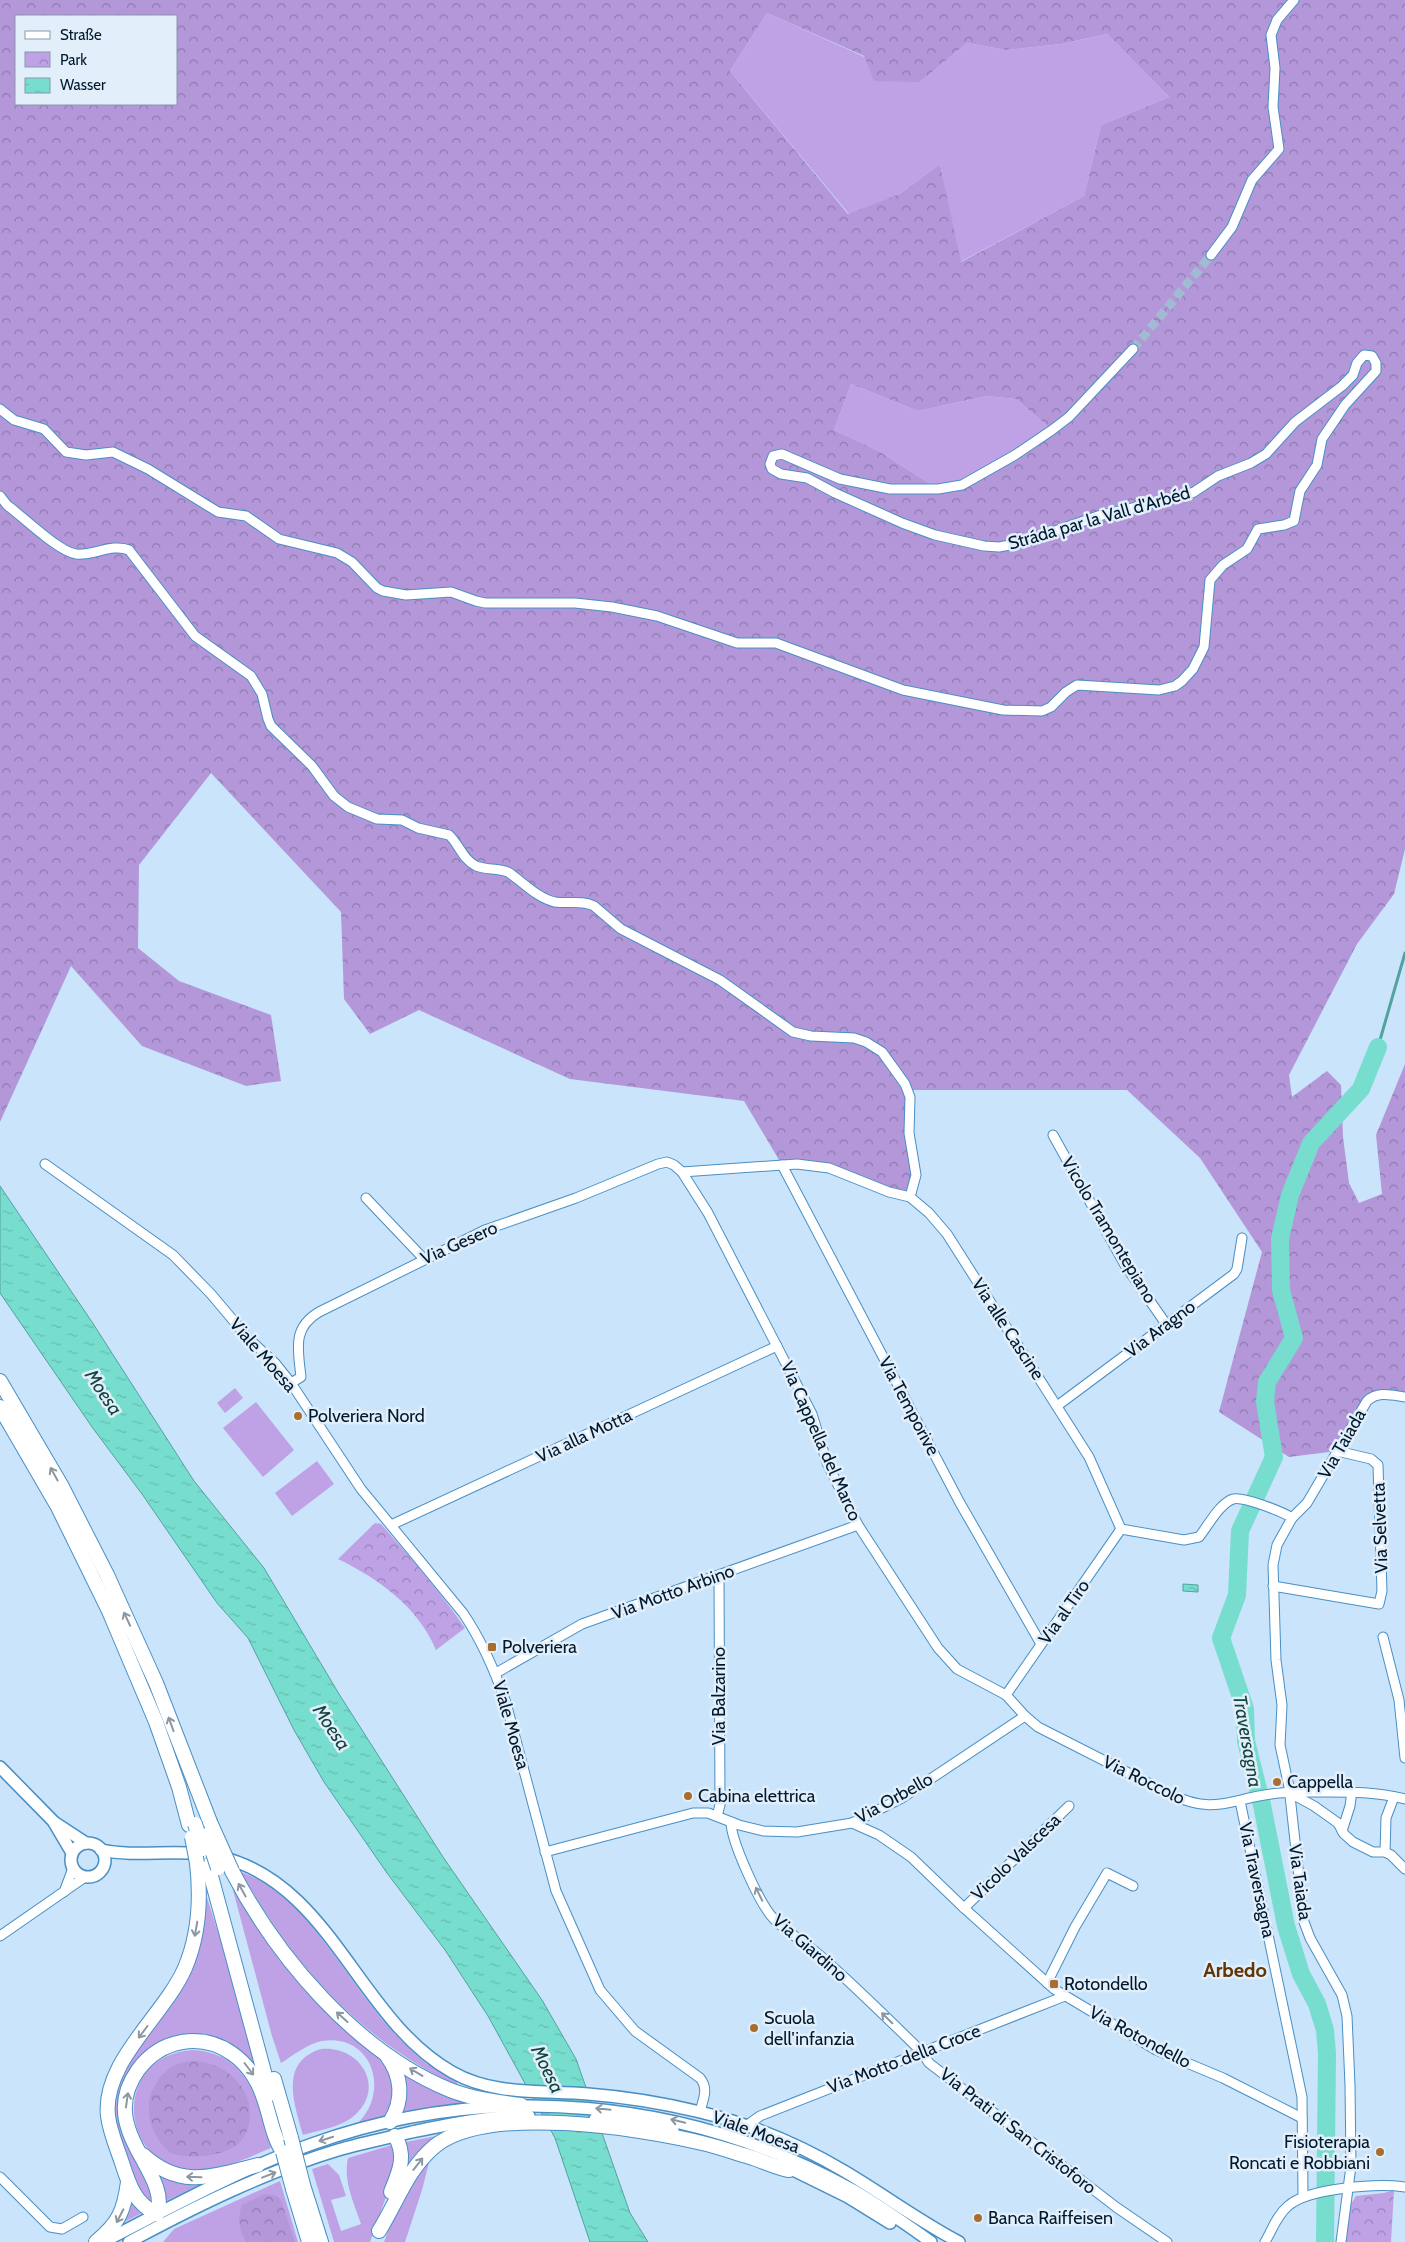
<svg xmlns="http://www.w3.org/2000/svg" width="1405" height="2242" font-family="Cabin,sans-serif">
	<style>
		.grass { fill: #bea2e5 }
		.forest { fill: url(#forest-crowns); fill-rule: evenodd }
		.park { fill: url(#park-crowns) }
		.water { fill: url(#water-ripples); stroke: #53a29e }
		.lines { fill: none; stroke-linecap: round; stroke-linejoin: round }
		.stream { stroke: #53a29e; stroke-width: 3 }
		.river { stroke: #77ddce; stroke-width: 18 }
		.minor-tunnel { stroke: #a1bbd2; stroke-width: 9; stroke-dasharray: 9 4.5; stroke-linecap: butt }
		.minor-casing { stroke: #498fc4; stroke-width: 11 }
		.major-casing { stroke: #498fc4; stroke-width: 14 }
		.highway-casing { stroke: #498fc4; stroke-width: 16 }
		.minor { stroke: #fff; stroke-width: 9 }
		.major { stroke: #fff; stroke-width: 11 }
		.highway { stroke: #fff; stroke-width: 14 }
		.highway-bridge-casing { stroke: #498fc4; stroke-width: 16; stroke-linecap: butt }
		.highway-bridge { stroke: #fff; stroke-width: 14 }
		.oneway { stroke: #8c98a1 }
		.poi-dot { fill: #a96d30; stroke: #e2effb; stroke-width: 2 }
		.labels { text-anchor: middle; stroke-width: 5; stroke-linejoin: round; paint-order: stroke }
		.street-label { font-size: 18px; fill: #00192e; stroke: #e2effb }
		.poi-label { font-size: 18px; fill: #00192e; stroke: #e2effb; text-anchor: start }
		.water-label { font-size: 19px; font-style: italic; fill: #16443e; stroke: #e2effb }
		.quarter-label { font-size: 20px; font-weight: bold; fill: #5f3709; stroke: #e2effb }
	</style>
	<defs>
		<pattern id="forest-crowns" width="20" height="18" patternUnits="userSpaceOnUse" patternTransform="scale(1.25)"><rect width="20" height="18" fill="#b397d9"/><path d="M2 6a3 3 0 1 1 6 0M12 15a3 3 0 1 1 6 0" fill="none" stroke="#8f7ab0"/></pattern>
		<pattern id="park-crowns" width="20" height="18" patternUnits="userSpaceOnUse" patternTransform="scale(1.25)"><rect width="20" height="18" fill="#bea2e5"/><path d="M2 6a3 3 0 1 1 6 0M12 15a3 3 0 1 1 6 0" fill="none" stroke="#9883ba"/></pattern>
		<pattern id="water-ripples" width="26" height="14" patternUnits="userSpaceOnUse" patternTransform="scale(1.25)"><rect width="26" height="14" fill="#77ddce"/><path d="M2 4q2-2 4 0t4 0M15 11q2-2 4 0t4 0" fill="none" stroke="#65bdb1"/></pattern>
	</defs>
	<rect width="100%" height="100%" fill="#c9e4fb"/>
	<!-- grass -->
	<g class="grass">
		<path d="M 767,13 L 920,82 L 967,43 L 1006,50 L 1061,44 L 1107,34 L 1169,97 L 1101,125 L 1084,196 L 960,262 L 940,164 L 901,193 L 849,214 L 730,71 Z"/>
		<path d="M 851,384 L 918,411 L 987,396 L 1016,399 L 1052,430 L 962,485 L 938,489 L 879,451 L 834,430 Z"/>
		<path d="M 235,1388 L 243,1398 L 225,1413 L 217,1403 Z"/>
		<path d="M 256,1402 L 294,1450 L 263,1477 L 223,1428 Z"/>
		<path d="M 317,1461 L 334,1484 L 292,1516 L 275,1493 Z"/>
		<path d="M 241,1872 C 297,1891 336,1960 370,2004 C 387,2027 406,2047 428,2065 L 429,2064 L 457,2081 L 457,2087 L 448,2084 L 442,2078 C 353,2032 289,1959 241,1872 Z"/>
		<path d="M 230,1879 L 247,1910 L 390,2071 L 395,2095 L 387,2117 L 360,2124 L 359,2122 C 391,2088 370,2033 322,2041 C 307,2044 294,2055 281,2063 L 272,2036 Z"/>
		<path d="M 207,1898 L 224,1951 L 254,2064 L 252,2066 L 244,2056 L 171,2041 L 122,2097 L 153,2191 L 156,2206 L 143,2200 L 122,2145 L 114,2114 L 115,2090 L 131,2058 L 169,2007 L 205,1899 Z"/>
		<path d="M 321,2049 C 359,2045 386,2086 356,2114 C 343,2127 320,2130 303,2135 C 295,2105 278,2062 321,2049 Z"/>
		<path d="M 193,2050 C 249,2053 259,2103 271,2148 C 247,2158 221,2171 195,2170 C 118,2170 110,2055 193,2050 Z"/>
		<path d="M 400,2068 L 472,2103 L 399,2114 Z"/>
		<path d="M 441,2135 L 442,2136 L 404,2175 L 406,2142 Z"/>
		<path d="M 392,2145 L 397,2166 L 370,2242 L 334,2242 L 312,2169 L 328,2164 L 339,2175 L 346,2196 L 331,2200 L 341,2231 L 361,2224 C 354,2203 343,2181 348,2158 Z"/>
		<path d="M 430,2159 L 422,2190 L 405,2242 L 384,2242 L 400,2199 Z"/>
		<path d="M 153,2170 L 199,2183 L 199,2185 L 166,2201 Z"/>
		<path d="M 280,2181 L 298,2242 L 163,2242 L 174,2229 Z"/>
		<path d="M 130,2200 L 142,2213 L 122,2223 Z"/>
	</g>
	<!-- forest -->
	<g class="forest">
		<path d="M 0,0 L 1405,0 L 1405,849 L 1394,894 L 1357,944 L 1289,1075 L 1292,1097 L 1327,1071 L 1341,1085 L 1343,1137 L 1349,1183 L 1359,1203 L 1382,1194 L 1376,1135 L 1405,1064 L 1405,1397 L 1374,1396 L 1337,1451 L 1289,1457 L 1219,1412 L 1262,1252 L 1200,1158 L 1127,1090 L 908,1090 L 915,1162 L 910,1197 L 829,1168 L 782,1165 L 744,1101 L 570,1079 L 419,1010 L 370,1034 L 344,999 L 341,912 L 211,773 L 139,865 L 138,948 L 179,981 L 271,1015 L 281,1081 L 246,1086 L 142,1046 L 71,966 L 0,1122 ZM 767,13 L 864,56 L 874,81 L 920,82 L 967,43 L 1006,50 L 1061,44 L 1107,34 L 1169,97 L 1101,125 L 1084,196 L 961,262 L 940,164 L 901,193 L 848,214 L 730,71 ZM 16,16 L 176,16 L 176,104 L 16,104 ZM 851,384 L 918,411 L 987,396 L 1016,399 L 1052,430 L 950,488 L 938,489 L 879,451 L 834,430 Z"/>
		<path d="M 196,2061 C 215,2063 229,2070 241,2086 C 253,2102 254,2131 237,2145 C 222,2156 191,2159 174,2154 C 163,2150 154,2134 151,2124 C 148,2111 147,2099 154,2087 C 165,2068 174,2062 196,2061 Z"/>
		<path d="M 265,2194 L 277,2196 L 281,2200 L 295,2242 L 246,2242 C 239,2230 237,2218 242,2205 Z"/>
	</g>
	<!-- park -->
	<g class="park">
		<path d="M 375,1523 L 381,1524 C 411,1558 440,1592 465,1628 L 436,1650 C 418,1607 379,1579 338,1559 Z"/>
		<path d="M 1394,2190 L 1391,2242 L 1344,2242 L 1349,2207 L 1356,2196 L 1384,2193 Z"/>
	</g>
	<!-- water -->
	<g class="water">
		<path d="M 0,1186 L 92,1322 L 194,1481 L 264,1568 L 339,1694 L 443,1857 L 542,2000 L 576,2059 L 630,2213 L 648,2242 L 590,2242 L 555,2138 L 488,2016 L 445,1950 L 387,1873 L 324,1782 L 294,1730 L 248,1638 L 217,1603 L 142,1494 L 92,1427 L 0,1293 Z"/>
		<path d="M 1183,1584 L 1198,1585 L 1198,1592 L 1183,1591 Z"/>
	</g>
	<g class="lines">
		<!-- stream -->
		<path class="stream" d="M 1378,1047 L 1405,953"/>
		<!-- river -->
		<path class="river" d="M 1325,2242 L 1327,2053 L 1325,2030 L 1317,2004 L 1301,1974 L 1286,1926 L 1262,1805 L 1246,1741 L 1245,1709 L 1221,1638 L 1237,1595 L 1240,1531 L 1274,1457 L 1265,1402 L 1267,1382 L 1294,1338 L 1281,1290 L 1280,1239 L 1290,1195 L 1311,1143 L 1361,1089 L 1378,1047"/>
		<!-- minor-tunnel -->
		<path class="minor-tunnel" d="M 1133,349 L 1211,255"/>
		<!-- minor casing -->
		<g class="minor-casing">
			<g id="minor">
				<path d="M 1211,255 L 1232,227 L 1252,180 L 1279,149 L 1273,107 L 1275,68 L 1271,35 L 1277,20 L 1294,0"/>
				<path d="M 0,409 L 14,420 L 44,429 L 66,452 L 86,455 L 113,452 L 148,469 L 218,512 L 246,516 L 279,539 L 337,553 L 352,562 L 377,588 L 383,591 L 406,595 L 451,592 L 476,601 L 485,603 L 575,603 L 612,607 L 657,616 L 737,643 L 776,643 L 903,690 L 1003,710 L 1042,711 L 1051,707 L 1066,692 L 1077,685 L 1159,690 L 1175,686 L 1182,681 L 1193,669 L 1204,647 L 1210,580 L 1223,565 L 1247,549 L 1258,529 L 1284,525 L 1294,521 L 1300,491 L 1317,465 L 1322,439 L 1345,405 L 1376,371 L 1376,363 L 1372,356 L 1364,355 L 1357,363 L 1353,375 L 1342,386 L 1295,422 L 1266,454 L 1251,463 L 1218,476 L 1194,492 L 1184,496 L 1098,516 L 1021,543 L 999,547 L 984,546 L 935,535 L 902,523 L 835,493 L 807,478 L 781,474 L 772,469 L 770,464 L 773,456 L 782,454 L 840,479 L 890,489 L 938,489 L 962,485 L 1015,455 L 1052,430 L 1069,417 L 1133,349"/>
				<path d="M 0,496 L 7,505 C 22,516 59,552 76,554 C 93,556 112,543 129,550 L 195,636 L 251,676 L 262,694 L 268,719 L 271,726 L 312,766 L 334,796 L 348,807 L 377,819 L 402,820 L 418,828 L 449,835 C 459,844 463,860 476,866 C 486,870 497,868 508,872 C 523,882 537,898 555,902 C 568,904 582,900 594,906 L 621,929 L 720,980 L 793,1032 L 811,1036 L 854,1038 L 866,1042 L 882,1052 L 905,1084 L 910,1097 L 909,1133 L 916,1175 L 910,1197"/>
				<path d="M 1053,1135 L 1125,1265 L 1166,1324"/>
				<path d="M 45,1164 L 173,1255 L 211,1294 L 248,1338 L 275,1363 L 291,1383 L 361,1489 L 463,1613 C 482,1641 495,1671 506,1703 L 556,1891 L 600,1990 L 635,2031 L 700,2078 C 709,2089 703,2099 700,2112"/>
				<path d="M 782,1165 L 960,1503 L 1041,1644"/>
				<path d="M 682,1172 L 797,1164 L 829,1168 L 889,1192 L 910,1197 L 929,1213 L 947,1234 L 1089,1457 L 1121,1529"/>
				<path d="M 366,1198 L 424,1259"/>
				<path d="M 291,1383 L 301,1377 C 298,1349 292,1328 319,1312 L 485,1230 L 576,1198 L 658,1164 L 667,1162 L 674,1165 L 682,1172 L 708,1213 L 812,1414 L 827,1463 L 858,1525 L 938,1648 L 957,1669 L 1006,1695 L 1025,1716 L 1038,1727 L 1170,1794 C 1214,1815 1227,1800 1271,1794 C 1284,1792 1299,1792 1313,1792 C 1345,1792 1374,1791 1405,1799"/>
				<path d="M 1057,1406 L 1234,1274 L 1237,1269 L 1242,1238"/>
				<path d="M 1292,1518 L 1307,1503 L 1367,1401 C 1378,1391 1391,1395 1405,1397"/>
				<path d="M 391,1525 L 777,1346"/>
				<path d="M 1121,1529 L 1184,1540 L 1199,1537 C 1208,1526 1219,1504 1233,1499 C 1243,1496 1283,1512 1292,1518 L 1277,1545 L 1273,1565 L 1276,1660 L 1282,1705 L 1280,1745 L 1289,1787 L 1304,1922 L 1310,1938 L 1342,1995 L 1347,2016 L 1350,2085 L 1351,2166 L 1341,2242"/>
				<path d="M 1273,1586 L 1379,1604 L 1382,1591 L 1378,1465 L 1371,1459 L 1337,1451"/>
				<path d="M 1383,1637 L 1399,1700 L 1405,1758"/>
				<path d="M 496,1673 L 582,1624 L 858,1525"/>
				<path d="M 1006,1695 L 1121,1529"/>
				<path d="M 1290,1793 L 1314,1806 L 1338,1823 L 1344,1834 L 1353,1842 L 1373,1852 L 1385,1852 L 1391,1855 L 1405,1869"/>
				<path d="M 1240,1801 L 1302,2097 L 1303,2196"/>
				<path d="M 717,1816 L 720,1805 L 719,1575"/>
				<path d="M 731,1822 C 731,1841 760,1905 774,1919 C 789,1934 809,1945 825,1960 C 858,1989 890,2021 922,2052 L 929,2063 L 1116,2207 L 1167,2242"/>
				<path d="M 852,1823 L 879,1835 L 911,1857 L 964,1908 L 1054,1989 L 1156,2050 L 1223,2078 L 1302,2118"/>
				<path d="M 1342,1831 L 1350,1806 L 1352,1791"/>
				<path d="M 545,1852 L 693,1813 L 708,1813 L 739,1825 L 763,1831 L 797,1832 L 852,1823 L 902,1798 L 1025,1716"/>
				<path d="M 1385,1852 L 1386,1818 L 1394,1797"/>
				<path d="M 64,1892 L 73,1868"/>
				<path d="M 964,1908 L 1069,1806"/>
				<path d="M 0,1936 L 85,1877"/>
				<path d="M 1047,1983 L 1075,1927 L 1107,1873 L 1133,1886"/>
				<path d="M 746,2126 L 760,2116 L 1065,1996"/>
				<path d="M 0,2177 L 50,2227 L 62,2229 L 83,2217"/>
				<path d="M 1265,2242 C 1272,2230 1277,2215 1288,2206 C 1308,2188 1378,2183 1405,2187"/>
			</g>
		</g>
		<!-- major casing -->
		<g class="major-casing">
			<g id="major">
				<path d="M 0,1767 L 53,1821 L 72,1853"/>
				<path d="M 54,1822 L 86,1843"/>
				<circle cx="88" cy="1860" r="17"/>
				<path d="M 101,1850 C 135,1857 169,1850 202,1854"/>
				<path d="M 221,1857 C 332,1884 358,2019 452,2072 C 494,2096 542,2090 588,2094 C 626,2097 663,2103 700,2112 C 750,2124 800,2145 844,2171 C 883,2194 919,2221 959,2242"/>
				<path d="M 595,2119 L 673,2130"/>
				<path d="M 783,2165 L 848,2197 L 890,2223"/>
				<path d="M 103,2242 C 171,2207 240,2169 312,2144 C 491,2080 688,2098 853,2190 C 880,2206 906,2224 931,2242"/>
				<path d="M 129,2242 C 196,2206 265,2172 338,2150 C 362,2143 387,2138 412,2132 C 451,2124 489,2116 529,2116"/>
			</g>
		</g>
		<!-- highway casing -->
		<g class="highway-casing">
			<g id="highway">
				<path d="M 0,1381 L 61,1485 L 107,1575 L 156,1683 L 210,1822"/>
				<path d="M 0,1407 L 58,1507 L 109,1611 L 156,1722 L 179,1787 L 189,1825"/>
				<path d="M 197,1863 C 201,1898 199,1935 185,1968 C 164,2016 102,2062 108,2116 C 110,2132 117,2148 122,2163 C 129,2185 135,2204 157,2214 C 172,2172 95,2130 138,2070 C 149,2055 165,2045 182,2042 C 220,2036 251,2061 263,2096 C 270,2114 272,2136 283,2152"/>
				<path d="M 208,1865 L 270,2094"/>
				<path d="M 232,1871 C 277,1958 357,2052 450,2090 C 473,2099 497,2102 521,2105"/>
				<path d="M 387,2056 C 402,2076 404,2100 390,2122"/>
				<path d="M 274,2079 L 291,2138"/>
				<path d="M 143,2155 C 181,2190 214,2176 258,2165"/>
				<path d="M 303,2185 L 321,2242"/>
				<path d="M 293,2189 L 309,2242"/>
				<path d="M 391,2192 C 399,2172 407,2156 395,2136"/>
				<path d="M 379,2231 C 397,2202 408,2168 435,2146 C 487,2104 640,2128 702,2143 C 719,2147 736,2153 753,2158 C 765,2162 777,2168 789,2170"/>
				<path d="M 96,2242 C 119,2223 124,2211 128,2182"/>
			</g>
		</g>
		<!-- minor -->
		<use href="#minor" class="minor"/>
		<!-- major -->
		<use href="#major" class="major"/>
		<!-- highway -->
		<use href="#highway" class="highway"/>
		<!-- highway-bridge casing -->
		<g class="highway-bridge-casing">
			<g id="highway-bridge">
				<path d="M 210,1822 L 232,1871"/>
				<path d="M 195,1824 L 203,1849"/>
				<path d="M 207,1835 L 218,1868"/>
				<path d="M 192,1837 L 197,1863"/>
				<path d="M 291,2138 L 303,2185"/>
				<path d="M 283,2152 L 293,2189"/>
			</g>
		</g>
		<!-- highway-bridge -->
		<use href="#highway-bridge" class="highway-bridge"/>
	</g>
	<!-- one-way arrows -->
	<defs><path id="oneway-shaft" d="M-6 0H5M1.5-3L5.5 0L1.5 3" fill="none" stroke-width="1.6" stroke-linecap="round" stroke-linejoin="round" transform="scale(1.25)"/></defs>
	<g class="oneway">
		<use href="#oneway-shaft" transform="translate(54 1474) rotate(-119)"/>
		<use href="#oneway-shaft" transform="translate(127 1619) rotate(-115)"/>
		<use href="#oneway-shaft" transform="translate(171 1724) rotate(-110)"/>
		<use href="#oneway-shaft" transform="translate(242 1890) rotate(-119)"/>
		<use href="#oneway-shaft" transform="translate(759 1894) rotate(-116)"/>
		<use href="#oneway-shaft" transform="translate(196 1929) rotate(100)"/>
		<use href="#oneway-shaft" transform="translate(342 2017) rotate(-138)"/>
		<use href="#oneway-shaft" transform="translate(887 2018) rotate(-136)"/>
		<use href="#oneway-shaft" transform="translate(143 2032) rotate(127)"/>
		<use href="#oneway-shaft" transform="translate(249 2069) rotate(53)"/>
		<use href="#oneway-shaft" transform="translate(416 2072) rotate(-149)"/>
		<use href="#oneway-shaft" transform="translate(127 2100) rotate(-82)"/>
		<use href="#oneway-shaft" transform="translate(603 2109) rotate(-174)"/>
		<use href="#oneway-shaft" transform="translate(678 2121) rotate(-167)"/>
		<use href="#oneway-shaft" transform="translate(326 2139) rotate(162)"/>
		<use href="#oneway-shaft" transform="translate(418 2164) rotate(-52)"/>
		<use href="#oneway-shaft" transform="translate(269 2175) rotate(-21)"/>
		<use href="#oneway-shaft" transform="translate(194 2177) rotate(-178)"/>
		<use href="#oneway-shaft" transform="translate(120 2216) rotate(117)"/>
	</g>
	<!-- markers -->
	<g class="poi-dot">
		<circle cx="298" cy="1416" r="5"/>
		<rect x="487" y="1642" width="10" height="10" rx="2.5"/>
		<circle cx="1277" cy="1782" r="5"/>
		<circle cx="688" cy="1796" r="5"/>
		<rect x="1049" y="1979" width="10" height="10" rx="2.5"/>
		<circle cx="754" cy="2028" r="5"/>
		<circle cx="1380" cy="2152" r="5"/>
		<circle cx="978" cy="2218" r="5"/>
	</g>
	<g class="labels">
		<!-- street labels -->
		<g class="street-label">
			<text transform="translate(1099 518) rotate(-16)" y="6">Stráda par la Vall d'Arbéd</text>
			<text transform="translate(1109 1230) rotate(59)" y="6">Vicolo Tramontepiano</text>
			<text transform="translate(459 1243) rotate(-24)" y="6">Via Gesero</text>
			<text transform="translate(1008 1329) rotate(57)" y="6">Via alle Cascine</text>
			<text transform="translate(1160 1329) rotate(-37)" y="6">Via Aragno</text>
			<text transform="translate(263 1355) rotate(49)" y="6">Viale Moesa</text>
			<text transform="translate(909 1406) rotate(62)" y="6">Via Temporive</text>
			<text transform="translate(584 1436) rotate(-25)" y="6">Via alla Motta</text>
			<text transform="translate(821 1441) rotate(66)" y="6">Via Cappella del Marco</text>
			<text transform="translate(1342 1444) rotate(-60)" y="6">Via Taiada</text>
			<text transform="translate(1380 1528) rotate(-92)" y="6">Via Selvetta</text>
			<text transform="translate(673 1592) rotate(-20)" y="6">Via Motto Arbino</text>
			<text transform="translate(1064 1612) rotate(-55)" y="6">Via al Tiro</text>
			<text transform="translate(719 1696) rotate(-90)" y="6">Via Balzarino</text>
			<text transform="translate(511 1725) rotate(74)" y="6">Viale Moesa</text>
			<text transform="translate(1144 1780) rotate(26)" y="6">Via Roccolo</text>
			<text transform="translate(894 1798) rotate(-29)" y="6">Via Orbello</text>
			<text transform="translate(1016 1857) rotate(-44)" y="6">Vicolo Valscesa</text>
			<text transform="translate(1257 1880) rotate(78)" y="6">Via Traversagna</text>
			<text transform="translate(1300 1882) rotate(82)" y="6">Via Taiada</text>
			<text transform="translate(810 1948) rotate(41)" y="6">Via Giardino</text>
			<text transform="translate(1140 2037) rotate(28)" y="6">Via Rotondello</text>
			<text transform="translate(904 2059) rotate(-21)" y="6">Via Motto della Croce</text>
			<text transform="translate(1018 2131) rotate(38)" y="6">Via Prati di San Cristoforo</text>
			<text transform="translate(756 2132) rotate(20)" y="6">Viale Moesa</text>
		</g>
		<!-- poi labels -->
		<g class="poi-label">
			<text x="308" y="1422">Polveriera Nord</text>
			<text x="502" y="1653">Polveriera</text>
			<text x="1287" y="1788">Cappella</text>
			<text x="698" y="1802">Cabina elettrica</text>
			<text x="1064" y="1990">Rotondello</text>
			<text x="764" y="2024">Scuola<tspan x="764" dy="21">dell'infanzia</tspan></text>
			<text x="1370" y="2148" text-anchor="end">Fisioterapia<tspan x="1370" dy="21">Roncati e Robbiani</tspan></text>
			<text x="988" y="2224">Banca Raiffeisen</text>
		</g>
		<!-- water labels -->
		<g class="water-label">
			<text transform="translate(104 1392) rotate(56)" y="7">Moesa</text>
			<text transform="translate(332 1727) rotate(56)" y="7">Moesa</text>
			<text transform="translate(1248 1741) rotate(80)" y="7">Traversagna</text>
			<text transform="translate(548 2069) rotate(64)" y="7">Moesa</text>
		</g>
		<!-- quarter labels -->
		<g class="quarter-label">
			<text x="1235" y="1977">Arbedo</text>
		</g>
	</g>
	<!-- legend -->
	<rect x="15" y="15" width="162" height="90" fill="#e2effb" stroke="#8899a9"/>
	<rect x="25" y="31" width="25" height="8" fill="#ffffff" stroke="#8899a9"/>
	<text x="60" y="40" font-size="15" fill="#00192e">Straße</text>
	<rect x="25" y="52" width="25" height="15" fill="url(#park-crowns)" stroke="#8899a9"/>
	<text x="60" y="65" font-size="15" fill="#00192e">Park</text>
	<rect x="25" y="78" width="25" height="15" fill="url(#water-ripples)" stroke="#8899a9"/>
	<text x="60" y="90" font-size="15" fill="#00192e">Wasser</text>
</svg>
